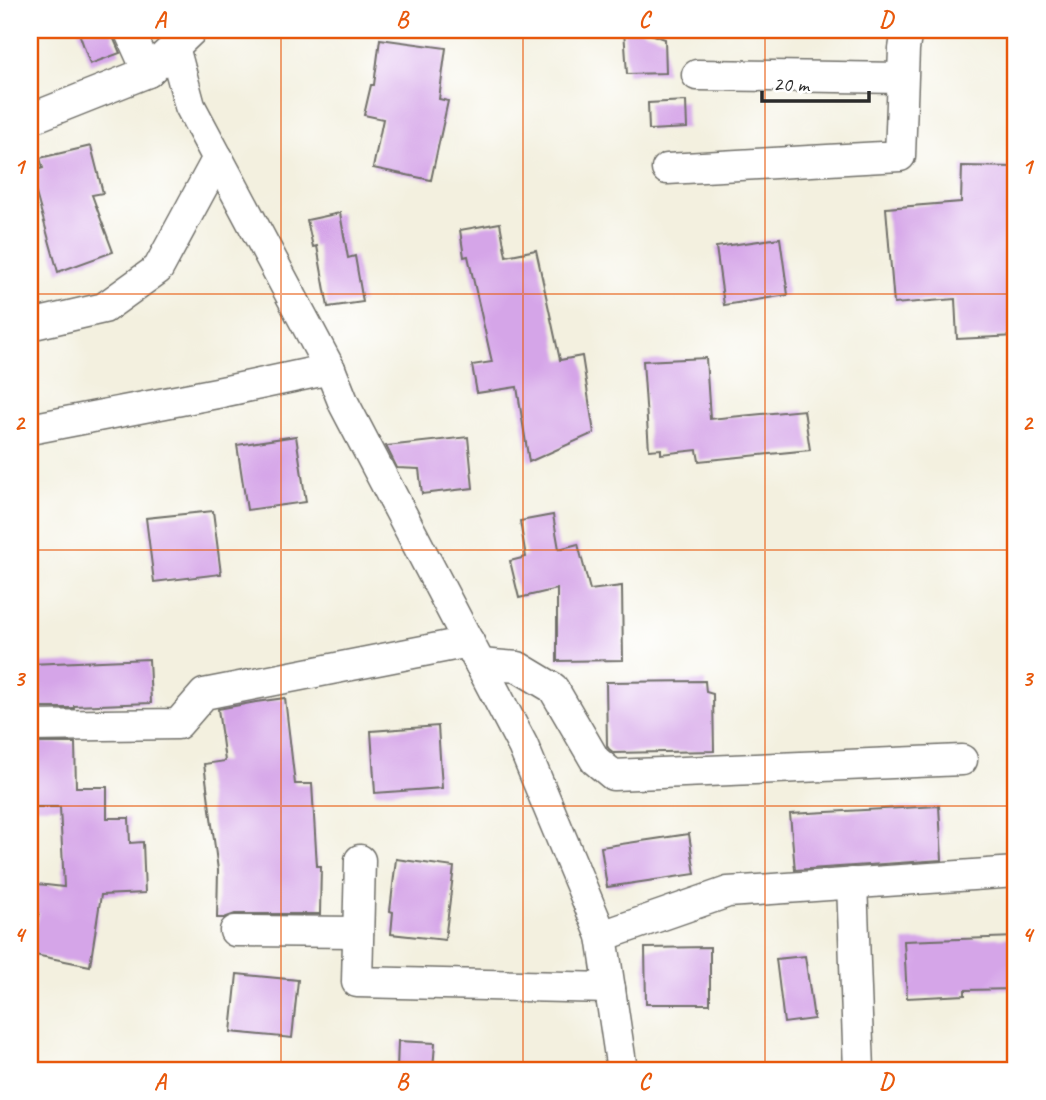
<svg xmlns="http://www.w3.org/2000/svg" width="1046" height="1100" font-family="Caveat,sans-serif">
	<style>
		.building { fill: #d5a5e8 }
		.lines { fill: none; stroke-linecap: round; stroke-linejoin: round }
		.street-casing { stroke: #71706a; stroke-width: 33 }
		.street { stroke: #fff; stroke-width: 30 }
		.grid { fill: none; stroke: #e8590c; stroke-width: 2; stroke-opacity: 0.55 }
		.neatline { fill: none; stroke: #e8590c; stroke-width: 2.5 }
		.grid-label { font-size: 23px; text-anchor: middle; font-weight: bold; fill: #e8590c }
	</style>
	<rect width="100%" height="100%" fill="#fff"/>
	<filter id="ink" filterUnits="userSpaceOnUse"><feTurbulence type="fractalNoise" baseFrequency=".0143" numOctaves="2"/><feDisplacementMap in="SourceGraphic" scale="14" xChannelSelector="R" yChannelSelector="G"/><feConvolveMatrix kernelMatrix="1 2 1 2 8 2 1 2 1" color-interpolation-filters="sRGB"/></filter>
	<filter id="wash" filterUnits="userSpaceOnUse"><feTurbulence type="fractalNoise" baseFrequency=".00686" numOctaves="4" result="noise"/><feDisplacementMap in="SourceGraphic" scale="28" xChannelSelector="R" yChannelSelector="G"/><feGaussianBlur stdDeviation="1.57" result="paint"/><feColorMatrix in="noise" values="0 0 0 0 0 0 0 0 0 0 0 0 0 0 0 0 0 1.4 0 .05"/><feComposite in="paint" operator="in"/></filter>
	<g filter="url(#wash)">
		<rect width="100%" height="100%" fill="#f3f0df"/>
		<g id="blocks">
			<!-- building -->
			<g class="building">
				<path d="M 78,30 L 112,30 L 113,37 L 120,53 L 90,64 Z"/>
				<path d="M 624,30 L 640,30 L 665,39 L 666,73 L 627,74 Z"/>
				<path d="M 380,39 L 446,48 L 439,99 L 448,101 L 431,180 L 373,168 L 383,119 L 364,115 L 371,85 L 374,85 Z"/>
				<path d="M 686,101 L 687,128 L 649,130 L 648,103 Z"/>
				<path d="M 91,146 L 103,193 L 92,195 L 113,252 L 58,272 L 30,172 L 43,168 L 40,158 Z"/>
				<path d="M 962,166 L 1016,167 L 1016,336 L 957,339 L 955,299 L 894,304 L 886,208 L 961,202 Z"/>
				<path d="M 340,213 L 348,258 L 355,256 L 363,302 L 328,307 L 317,246 L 313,247 L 307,220 Z"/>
				<path d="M 500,223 L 506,256 L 536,250 L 560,360 L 582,356 L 594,433 L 529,462 L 517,387 L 477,393 L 472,365 L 492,362 L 468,256 L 464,257 L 460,230 Z"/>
				<path d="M 780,238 L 788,295 L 724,305 L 716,247 Z"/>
				<path d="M 706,358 L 710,419 L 804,410 L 810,450 L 699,461 L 697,450 L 661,454 L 661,449 L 649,450 L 643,361 Z"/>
				<path d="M 296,436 L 306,502 L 247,510 L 237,445 Z"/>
				<path d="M 468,437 L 473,488 L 422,494 L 419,469 L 397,468 L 386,446 Z"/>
				<path d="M 213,511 L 221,574 L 154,582 L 146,518 Z"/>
				<path d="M 553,515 L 559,549 L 578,544 L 590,590 L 622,586 L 623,660 L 557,661 L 557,589 L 519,598 L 510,561 L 526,557 L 520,521 Z"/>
				<path d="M 149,659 L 151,703 L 74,706 L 74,708 L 33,708 L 30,664 Z"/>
				<path d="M 705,681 L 706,692 L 713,694 L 714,751 L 614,753 L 609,749 L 607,746 L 606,682 Z"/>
				<path d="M 285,698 L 295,784 L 312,784 L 317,866 L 321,866 L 320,914 L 235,914 L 224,918 L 217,918 L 218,870 L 204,764 L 225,761 L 218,709 L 256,702 Z"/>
				<path d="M 438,726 L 442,788 L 375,793 L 371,731 Z"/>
				<path d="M 35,743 L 75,743 L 76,787 L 107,787 L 107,818 L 129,818 L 130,843 L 143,842 L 145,893 L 101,895 L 90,966 L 30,954 L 39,913 L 34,912 L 38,884 L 64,887 L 60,807 L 30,807 L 30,748 L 35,748 Z"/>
				<path d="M 939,806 L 942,860 L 795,870 L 790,814 Z"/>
				<path d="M 689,834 L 695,874 L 607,887 L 601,847 Z"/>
				<path d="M 396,859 L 454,867 L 445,940 L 391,934 L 393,912 L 390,911 Z"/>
				<path d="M 1016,937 L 1016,989 L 965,990 L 965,995 L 907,998 L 904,941 Z"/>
				<path d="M 710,947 L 710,1004 L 646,1004 L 645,948 Z"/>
				<path d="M 805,956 L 814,1019 L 784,1023 L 776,959 Z"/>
				<path d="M 237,974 L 298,980 L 292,1038 L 231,1032 Z"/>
				<path d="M 398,1041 L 435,1043 L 433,1070 L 397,1070 Z"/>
			</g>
		</g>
	</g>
	<g filter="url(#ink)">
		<use href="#blocks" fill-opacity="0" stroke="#71706a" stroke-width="2"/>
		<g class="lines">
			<!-- street casing -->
			<g class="street-casing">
				<g id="street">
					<path d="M 129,30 L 148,72"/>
					<path d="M 174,47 L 190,106 L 330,369 L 344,404 L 523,746 L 602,936 L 622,1070"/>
					<path d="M 697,75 L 902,78"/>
					<path d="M 30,119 L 148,72 L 192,30"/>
					<path d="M 667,169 L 900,156 L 904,49 L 907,30"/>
					<path d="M 30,325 L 104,308 L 158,269 L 218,158"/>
					<path d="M 30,429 L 217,393 L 330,369"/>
					<path d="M 480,664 L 518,667 L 553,688 L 595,760 L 613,775 L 962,760"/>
					<path d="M 30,726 L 178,724 L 204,694 L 469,642"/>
					<path d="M 360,860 L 357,982 L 610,988"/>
					<path d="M 852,883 L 859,1070"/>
					<path d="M 235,931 L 358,932"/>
					<path d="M 602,936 L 728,892 L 1016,872"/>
				</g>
			</g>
			<!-- street -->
			<use href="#street" class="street"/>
		</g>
	</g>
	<!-- grid -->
	<path class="grid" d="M 281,30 L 281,1070M 523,30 L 523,1070M 765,30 L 765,1070M 30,294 L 1016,294M 30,550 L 1016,550M 30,806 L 1016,806"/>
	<!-- margin -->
	<rect width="1046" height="1100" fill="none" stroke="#fff" stroke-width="77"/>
	<!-- scale -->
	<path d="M762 91v10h107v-10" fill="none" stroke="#2b2b2b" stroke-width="3.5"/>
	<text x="773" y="91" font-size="21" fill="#2b2b2b" stroke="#ffffff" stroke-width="5" paint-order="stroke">20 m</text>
	<rect x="38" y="38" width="969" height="1024" class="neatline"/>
	<g class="grid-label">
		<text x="160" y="27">A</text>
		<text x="402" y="27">B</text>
		<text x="644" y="27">C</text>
		<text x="886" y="27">D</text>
		<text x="19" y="174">1</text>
		<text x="1027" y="174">1</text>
		<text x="19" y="430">2</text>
		<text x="1027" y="430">2</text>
		<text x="19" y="686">3</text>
		<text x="1027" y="686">3</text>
		<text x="19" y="942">4</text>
		<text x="1027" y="942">4</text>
		<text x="160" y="1089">A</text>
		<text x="402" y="1089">B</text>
		<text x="644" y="1089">C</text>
		<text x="886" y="1089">D</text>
	</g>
</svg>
